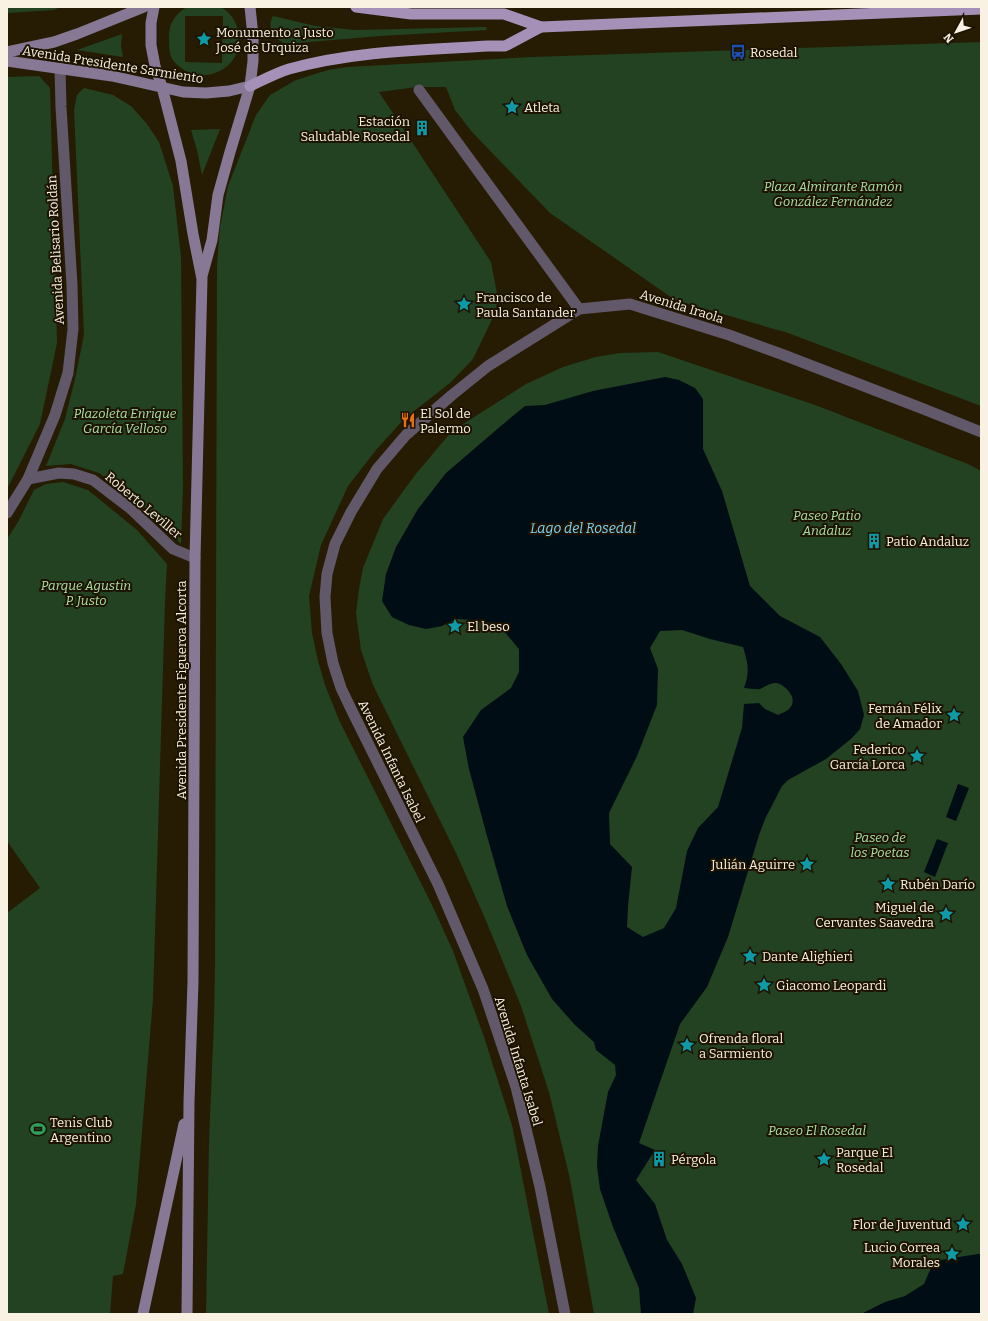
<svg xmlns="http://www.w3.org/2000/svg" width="988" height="1321" font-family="Bitter,serif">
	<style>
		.green { fill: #224222; fill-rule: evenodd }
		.water { fill: #000d14; fill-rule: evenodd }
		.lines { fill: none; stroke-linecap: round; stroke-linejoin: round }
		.minor { stroke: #61586a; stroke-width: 11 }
		.tertiary { stroke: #61586a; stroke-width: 11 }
		.secondary { stroke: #877895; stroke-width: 11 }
		.primary { stroke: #a591b7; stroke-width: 11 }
		.labels { text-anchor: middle; stroke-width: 4; stroke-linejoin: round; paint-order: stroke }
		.poi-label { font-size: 13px; fill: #f9f2e3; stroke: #1d1300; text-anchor: start }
		.street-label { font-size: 13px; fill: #f9f2e3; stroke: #1d1300 }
		.park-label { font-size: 13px; font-style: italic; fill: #a9e2a7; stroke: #1d1300 }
		.water-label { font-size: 14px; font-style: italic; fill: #7cd2f7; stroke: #1d1300 }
	</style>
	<rect width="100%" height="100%" fill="#261c03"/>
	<!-- green -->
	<g class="green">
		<path d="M 7,7 L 60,7 L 54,10 L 7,13 Z"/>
		<path d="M 187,7 L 220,7 C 232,12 238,25 239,36 C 242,66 209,85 184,70 C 180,67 174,63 171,57 C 169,51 169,43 169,36 C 169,23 176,13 187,7 ZM 185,16 L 223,16 L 222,63 L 185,62 Z"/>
		<path d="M 273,16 L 315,26 L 355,30 L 486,27 L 487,30 L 380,36 L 285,44 C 275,39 266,28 273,16 Z"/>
		<path d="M 122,34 L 121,46 L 123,57 L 77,50 Z"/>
		<path d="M 981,42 L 981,406 L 788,333 L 675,300 L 550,213 L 472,132 L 455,110 L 446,87 L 417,87 L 379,92 L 491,262 L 497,294 L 496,311 L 473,359 L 450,383 L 404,419 L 376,450 L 348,486 L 321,545 L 309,596 L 312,633 L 318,661 L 325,685 L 339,720 L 432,905 L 453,951 L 484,1037 L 512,1125 L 549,1314 L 206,1314 L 209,1141 L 214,1020 L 215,965 L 217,264 L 220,227 L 228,186 L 256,115 L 270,95 L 296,80 L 328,70 L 347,67 L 532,57 Z"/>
		<path d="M 39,76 L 50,88 L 57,343 L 40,424 L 7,489 L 7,77 Z"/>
		<path d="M 84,88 L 113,95 L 131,106 L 147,124 L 159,142 L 173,186 L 181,257 L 183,487 L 181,544 L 149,511 L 123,490 L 99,473 L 71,464 L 46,466 L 65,419 L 75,379 L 84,335 L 74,110 L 77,95 Z"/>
		<path d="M 220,129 L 202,175 L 197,150 L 191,130 Z"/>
		<path d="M 658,352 L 815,405 L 968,464 L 981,471 L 981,1314 L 594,1314 L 570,1179 L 549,1092 L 521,1006 L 487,923 L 457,855 L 373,685 L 361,650 L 356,613 L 359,589 L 363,568 L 383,519 L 415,475 L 452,431 L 526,384 L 563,367 L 596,357 L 620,353 Z"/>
		<path d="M 63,482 L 88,490 L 137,530 L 167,564 L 165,602 L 153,999 L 136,1204 L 123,1274 L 113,1276 L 110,1314 L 7,1314 L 7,913 L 40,888 L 7,841 L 7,539 L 18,522 L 34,490 L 46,484 Z"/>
	</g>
	<!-- water -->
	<g class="water">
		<path d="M 665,377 L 679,380 L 695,388 L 703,399 L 703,449 L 722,491 L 750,586 L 780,616 L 820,637 L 841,664 L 858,691 L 864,715 L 860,729 L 852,738 L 826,759 L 788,780 L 782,786 L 765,819 L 759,835 L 728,937 L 707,987 L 680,1024 L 639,1143 L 655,1150 L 636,1180 L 655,1204 L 667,1240 L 682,1264 L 696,1298 L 693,1314 L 641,1314 L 639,1288 L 613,1227 L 600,1189 L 597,1166 L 598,1146 L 608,1092 L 616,1075 L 615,1065 L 596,1050 L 594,1042 L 575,1025 L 552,999 L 527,955 L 507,906 L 487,836 L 469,769 L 463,737 L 481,710 L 511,688 L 519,672 L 519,649 L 498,624 L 472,620 L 456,619 L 442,626 L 426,629 L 409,625 L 392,617 L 382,601 L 386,574 L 396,547 L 418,509 L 446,473 L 502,425 L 525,406 L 545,405 L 593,391 ZM 682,630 L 710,639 L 743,647 C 748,663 750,672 744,688 C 749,688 756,690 760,689 C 767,686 772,681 780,684 C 789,689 798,700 789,709 C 786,712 781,713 778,715 L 765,709 L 759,703 L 744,704 L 742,728 L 718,807 L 698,828 L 687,851 L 676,908 L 664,928 L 643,937 L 627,927 L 628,906 L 632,867 L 610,844 L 609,813 L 637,756 L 657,705 L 658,669 L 650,648 L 660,631 Z"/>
		<path d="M 958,784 L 969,788 L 956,821 L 946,817 Z"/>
		<path d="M 937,839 L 948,843 L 935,877 L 924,872 Z"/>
		<path d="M 978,1254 L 981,1254 L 981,1314 L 861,1314 L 885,1302 L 905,1296 L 924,1284 L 934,1261 Z"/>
	</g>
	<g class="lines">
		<!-- minor -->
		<g class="minor">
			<path d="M 419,90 L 579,309"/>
			<path d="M 28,479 L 59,473 L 74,474 L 93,480 L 131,509 L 173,549 L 195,558"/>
			<path d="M 565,1314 L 540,1187 L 516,1087 L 483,989 L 438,884 L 352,711 L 341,688 L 333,663 L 327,633 L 325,597 L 327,574 L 335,544 L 351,512 L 377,469 L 406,435 L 452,395 L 488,366 L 579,309 L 630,304 L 729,335 L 781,354 L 921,408 L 981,432"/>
		</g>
		<!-- tertiary -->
		<path class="tertiary" d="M 7,513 L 28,479 L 55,415 L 68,373 L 73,329 L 72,285 L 61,107 L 60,68"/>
		<!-- secondary -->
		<g class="secondary">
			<path d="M 154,7 L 151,23 L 151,45 L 155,66 L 162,87 L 181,161 L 193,234 L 202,279 L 195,558 L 193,982 L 189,1102 L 187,1314"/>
			<path d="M 7,52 L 54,42 L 77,34 L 144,7"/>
			<path d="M 7,61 L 112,76 L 183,92 L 206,93 L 229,91 L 250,86"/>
			<path d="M 202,276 L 212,240 L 218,195 L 230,152 L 250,86 L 253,61 L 253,36 L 250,7"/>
			<path d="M 143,1314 L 184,1124"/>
		</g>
		<!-- primary -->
		<g class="primary">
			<path d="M 356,7 L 411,14 L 504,14 L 541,27 L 981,9"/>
			<path d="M 250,86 C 263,80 276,73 289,69 C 354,51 421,50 488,46 L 505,46 L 541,27"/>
		</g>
	</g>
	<!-- icons -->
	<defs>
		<g id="sight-bare" transform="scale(1.2)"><path d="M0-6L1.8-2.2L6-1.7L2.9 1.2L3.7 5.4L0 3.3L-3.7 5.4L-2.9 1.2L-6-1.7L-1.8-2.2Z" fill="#0f9aa8" stroke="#1d1300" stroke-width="2.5" paint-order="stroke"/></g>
		<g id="bus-bare" transform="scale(1.2)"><path d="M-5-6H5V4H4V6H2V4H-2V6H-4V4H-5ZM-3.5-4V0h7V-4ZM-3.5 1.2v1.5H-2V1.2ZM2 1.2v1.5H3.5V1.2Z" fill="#1a4fb4" stroke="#1d1300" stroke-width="2.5" paint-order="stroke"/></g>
		<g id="building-bare" transform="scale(1.2)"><path d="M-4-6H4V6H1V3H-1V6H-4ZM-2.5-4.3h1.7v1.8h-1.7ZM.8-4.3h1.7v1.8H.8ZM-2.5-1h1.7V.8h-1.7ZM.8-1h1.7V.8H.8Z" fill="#0f9aa8" stroke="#1d1300" stroke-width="2.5" paint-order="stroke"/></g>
		<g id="restaurant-bare" transform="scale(1.2)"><path d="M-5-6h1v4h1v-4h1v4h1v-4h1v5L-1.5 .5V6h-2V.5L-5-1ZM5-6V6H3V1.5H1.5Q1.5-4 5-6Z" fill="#e8710a" stroke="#1d1300" stroke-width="2.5" paint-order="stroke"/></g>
		<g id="stadium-bare" transform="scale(1.2)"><path d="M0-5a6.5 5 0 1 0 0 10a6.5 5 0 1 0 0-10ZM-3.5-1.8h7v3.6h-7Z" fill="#2e9e5b" stroke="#1d1300" stroke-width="2.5" paint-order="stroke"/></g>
	</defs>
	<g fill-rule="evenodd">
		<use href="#sight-bare" x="204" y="39"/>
		<use href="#bus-bare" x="738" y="52"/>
		<use href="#sight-bare" x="512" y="107"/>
		<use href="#building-bare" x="422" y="128"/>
		<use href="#sight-bare" x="464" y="304"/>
		<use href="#restaurant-bare" x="408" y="420"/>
		<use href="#building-bare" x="874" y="541"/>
		<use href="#sight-bare" x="455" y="626"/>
		<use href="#sight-bare" x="954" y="715"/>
		<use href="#sight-bare" x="917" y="756"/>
		<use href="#sight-bare" x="807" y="864"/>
		<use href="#sight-bare" x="888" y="884"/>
		<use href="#sight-bare" x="946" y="914"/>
		<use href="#sight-bare" x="750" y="956"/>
		<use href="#sight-bare" x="764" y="985"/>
		<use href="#sight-bare" x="687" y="1045"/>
		<use href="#stadium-bare" x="38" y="1129"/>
		<use href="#building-bare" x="659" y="1159"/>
		<use href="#sight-bare" x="824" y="1159"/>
		<use href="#sight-bare" x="963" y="1224"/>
		<use href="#sight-bare" x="952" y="1254"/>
	</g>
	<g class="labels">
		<!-- poi labels -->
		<g class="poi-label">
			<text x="216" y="37">Monumento a Justo<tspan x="216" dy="15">José de Urquiza</tspan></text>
			<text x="750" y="57">Rosedal</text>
			<text x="524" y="112">Atleta</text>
			<text x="410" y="126" text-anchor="end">Estación<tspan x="410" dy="15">Saludable Rosedal</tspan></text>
			<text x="476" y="302">Francisco de<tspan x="476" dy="15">Paula Santander</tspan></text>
			<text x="420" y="418">El Sol de<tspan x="420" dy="15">Palermo</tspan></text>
			<text x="886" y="546">Patio Andaluz</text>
			<text x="467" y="631">El beso</text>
			<text x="942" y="713" text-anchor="end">Fernán Félix<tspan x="942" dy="15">de Amador</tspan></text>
			<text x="905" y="754" text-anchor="end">Federico<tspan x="905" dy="15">García Lorca</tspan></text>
			<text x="795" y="869" text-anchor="end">Julián Aguirre</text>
			<text x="900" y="889">Rubén Darío</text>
			<text x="934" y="912" text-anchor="end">Miguel de<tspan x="934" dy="15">Cervantes Saavedra</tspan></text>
			<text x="762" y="961">Dante Alighieri</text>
			<text x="776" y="990">Giacomo Leopardi</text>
			<text x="699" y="1043">Ofrenda floral<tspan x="699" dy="15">a Sarmiento</tspan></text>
			<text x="50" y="1127">Tenis Club<tspan x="50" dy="15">Argentino</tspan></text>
			<text x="836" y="1157">Parque El<tspan x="836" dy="15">Rosedal</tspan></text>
			<text x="671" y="1164">Pérgola</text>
			<text x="951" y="1229" text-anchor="end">Flor de Juventud</text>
			<text x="940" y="1252" text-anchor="end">Lucio Correa<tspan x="940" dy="15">Morales</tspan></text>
		</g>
		<!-- street labels -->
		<g class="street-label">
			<text transform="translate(113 64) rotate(9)" y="5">Avenida Presidente Sarmiento</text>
			<text transform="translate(55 250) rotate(-93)" y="5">Avenida Belisario Roldán</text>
			<text transform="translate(682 306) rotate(17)" y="5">Avenida Iraola</text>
			<text transform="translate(144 505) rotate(40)" y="5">Roberto Leviller</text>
			<text transform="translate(181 690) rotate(-90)" y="5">Avenida Presidente Figueroa Alcorta</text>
			<text transform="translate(392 761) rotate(64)" y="5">Avenida Infanta Isabel</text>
			<text transform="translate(519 1061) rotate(73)" y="5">Avenida Infanta Isabel</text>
		</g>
		<!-- park labels -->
		<g class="park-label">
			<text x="833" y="191">Plaza Almirante Ramón<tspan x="833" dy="15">González Fernández</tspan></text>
			<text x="125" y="418">Plazoleta Enrique<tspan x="125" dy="15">García Velloso</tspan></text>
			<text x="827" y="520">Paseo Patio<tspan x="827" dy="15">Andaluz</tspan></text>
			<text x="86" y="590">Parque Agustin<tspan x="86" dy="15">P. Justo</tspan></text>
			<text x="880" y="842">Paseo de<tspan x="880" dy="15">los Poetas</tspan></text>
			<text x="817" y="1135">Paseo El Rosedal</text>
		</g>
		<!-- water labels -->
		<g class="water-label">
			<text x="583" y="533">Lago del Rosedal</text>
		</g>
	</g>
	<!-- border -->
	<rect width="988" height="1321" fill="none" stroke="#f9f2e3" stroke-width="16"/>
	<!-- north arrow -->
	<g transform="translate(956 32) rotate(230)" stroke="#1d1300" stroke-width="3" paint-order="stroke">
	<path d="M0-3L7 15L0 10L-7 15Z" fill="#f9f2e3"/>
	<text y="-6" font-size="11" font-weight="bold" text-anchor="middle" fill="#f9f2e3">N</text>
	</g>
</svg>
